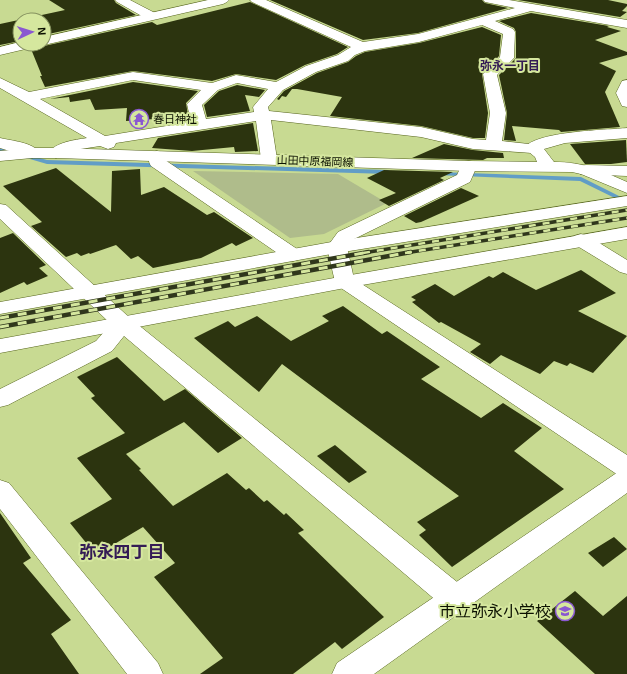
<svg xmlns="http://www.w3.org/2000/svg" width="627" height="674" font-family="Helvetica,'Noto Sans JP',sans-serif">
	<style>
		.green { fill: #afbc8b }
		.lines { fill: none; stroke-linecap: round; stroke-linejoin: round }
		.stream { fill: #619dc6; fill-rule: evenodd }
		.building { fill: #2c340f }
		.street-casing { stroke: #57651e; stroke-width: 1 }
		.secondary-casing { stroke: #57651e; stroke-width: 1 }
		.street { fill: #fff; fill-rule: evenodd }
		.secondary { fill: #fff; fill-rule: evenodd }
		.rail-far1-casing { stroke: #30371c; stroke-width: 3.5 }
		.rail-casing { stroke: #30371c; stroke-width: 4.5 }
		.rail-far1 { stroke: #d5e79e; stroke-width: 2.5; stroke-dasharray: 7; stroke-linecap: butt }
		.rail { stroke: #d5e79e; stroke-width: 3; stroke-dasharray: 9; stroke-linecap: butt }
		.labels { text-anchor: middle; stroke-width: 4; stroke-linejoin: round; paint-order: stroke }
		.far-poi-label { font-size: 11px; fill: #0c1100; stroke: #d5e79e; text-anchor: start }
		.far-street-label { font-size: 11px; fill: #0c1100; stroke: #d5e79e }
		.far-neighbourhood-label { font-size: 12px; font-weight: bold; fill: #341c55; stroke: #d5e79e }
		.near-poi-label { font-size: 16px; fill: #0c1100; stroke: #d5e79e; text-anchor: end }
		.near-neighbourhood-label { font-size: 17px; font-weight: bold; fill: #341c55; stroke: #d5e79e }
	</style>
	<rect width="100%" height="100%" fill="#c8da92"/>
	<!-- green -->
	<path class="green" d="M 193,171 L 338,174 L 387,203 L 324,234 L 290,238 Z"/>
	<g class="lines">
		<!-- stream -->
		<g class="stream">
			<path d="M 0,147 L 17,152 L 18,153 L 15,155 L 0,151 Z"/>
			<path d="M 25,154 L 47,160 L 388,170 L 391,172 L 388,174 L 47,164 L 23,157 L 22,156 Z"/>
			<path d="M 438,172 L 581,177 L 627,200 L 627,204 L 580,181 L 436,175 L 435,174 Z"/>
		</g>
	</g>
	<!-- building -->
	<g class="building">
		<path d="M 49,0 L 114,0 L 116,3 L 136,15 L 44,35 L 44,20 L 20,20 L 20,41 L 0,45 L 0,24 L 65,10 Z"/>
		<path d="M 270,0 L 482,0 L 485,3 L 508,8 L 418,33 L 363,40 Z"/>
		<path d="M 518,0 L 608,0 L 627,4 L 627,6 L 622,11 L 627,12 L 620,17 Z"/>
		<path d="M 250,2 L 348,47 L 337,54 L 305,65 L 276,80 L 236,74 L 212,81 L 133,71 L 45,87 L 40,76 L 42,76 L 31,49 L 35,48 L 37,44 L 44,46 L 152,22 L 157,25 Z"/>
		<path d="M 531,13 L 609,26 L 607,27 L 621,31 L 595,40 L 627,52 L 627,55 L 599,63 L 616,71 L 605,92 L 620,127 L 561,132 L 559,130 L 512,126 L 516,141 L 504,140 L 507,113 L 499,75 L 516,58 L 516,32 L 514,28 L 499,21 Z"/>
		<path d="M 482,27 L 501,35 L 499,56 L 482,74 L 488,113 L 485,138 L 473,138 L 421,126 L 330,116 L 342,97 L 297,89 L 292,89 L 286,97 L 282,96 L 279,100 L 277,99 L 284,91 L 317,73 L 348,62 L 356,56 L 365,52 L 419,43 Z"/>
		<path d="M 133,82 L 198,91 L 186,103 L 189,121 L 165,125 L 169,118 L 126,121 L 127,108 L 95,110 L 90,99 L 70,102 L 69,97 L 50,99 Z"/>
		<path d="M 237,85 L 265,90 L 259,97 L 245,95 L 250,111 L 207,117 L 204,105 L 219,91 Z"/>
		<path d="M 253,123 L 258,151 L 235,152 L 234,147 L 192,151 L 152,148 L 158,138 Z"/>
		<path d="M 626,140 L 627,162 L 611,164 L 585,164 L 570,144 Z"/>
		<path d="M 444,144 L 473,150 L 503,153 L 504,158 L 487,158 L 483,160 L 412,158 Z"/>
		<path d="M 56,168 L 111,212 L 112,171 L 140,169 L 141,195 L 164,187 L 207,215 L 214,212 L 253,238 L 236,246 L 232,243 L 201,258 L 153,268 L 138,256 L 131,259 L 116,245 L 90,254 L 89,253 L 81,256 L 77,253 L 66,257 L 31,226 L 42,222 L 3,186 Z"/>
		<path d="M 384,170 L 453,172 L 440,178 L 444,180 L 389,206 L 379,200 L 396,193 L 367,178 Z"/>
		<path d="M 461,188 L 479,196 L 421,222 L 416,223 L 404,216 Z"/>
		<path d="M 13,233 L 46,265 L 39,268 L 48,276 L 27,285 L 24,282 L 0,293 L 0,238 Z"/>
		<path d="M 581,270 L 616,293 L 578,311 L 627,336 L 593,373 L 570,363 L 567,366 L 554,361 L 540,374 L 501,355 L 490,364 L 470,352 L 481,344 L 441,322 L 439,323 L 412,302 L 416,300 L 411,297 L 435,284 L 454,296 L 489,276 L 493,278 L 503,272 L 536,290 Z"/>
		<path d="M 343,306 L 382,334 L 387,331 L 440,367 L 421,379 L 481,418 L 503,403 L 542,428 L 514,451 L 564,489 L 452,567 L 419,535 L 426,530 L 417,522 L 459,496 L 282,364 L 259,392 L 194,338 L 228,321 L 235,327 L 257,316 L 291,341 L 329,321 L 322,316 Z"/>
		<path d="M 117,357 L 164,401 L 185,389 L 242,438 L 218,453 L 184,422 L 126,454 L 141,469 L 139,470 L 173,506 L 227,473 L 246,490 L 249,488 L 264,502 L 267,500 L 284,515 L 286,513 L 304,530 L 298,533 L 384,617 L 342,649 L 335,642 L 293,674 L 200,674 L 223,658 L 154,577 L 175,563 L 143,527 L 96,555 L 70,523 L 112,499 L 77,458 L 125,433 L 91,398 L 95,396 L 77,377 Z"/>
		<path d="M 335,445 L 367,472 L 349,483 L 317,456 Z"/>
		<path d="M 0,513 L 31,558 L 23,563 L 71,620 L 51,634 L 79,674 L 0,674 Z"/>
		<path d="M 614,537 L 627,549 L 603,567 L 588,553 Z"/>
		<path d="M 575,591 L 603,616 L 627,596 L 627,674 L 595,674 L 537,621 Z"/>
	</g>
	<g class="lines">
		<!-- street casing -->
		<g class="street-casing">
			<g id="street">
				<path d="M 115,0 L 130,0 L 155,13 L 157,16 L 155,19 L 147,19 L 117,2 Z"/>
				<path d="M 250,0 L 266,0 L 363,42 L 418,34 L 515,8 L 485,2 L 483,0 L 509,0 L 627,20 L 627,28 L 531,11 L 495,21 L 513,29 L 515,32 L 514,58 L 497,75 L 506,113 L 502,141 L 538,145 L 540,148 L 538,151 L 532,153 L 473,149 L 421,137 L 271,120 L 277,159 L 275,163 L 269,164 L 263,163 L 261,159 L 256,121 L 116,143 L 114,147 L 108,149 L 100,146 L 74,150 L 56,158 L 50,156 L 48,153 C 56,142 74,140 87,138 L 0,88 L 0,78 L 29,92 L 133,72 L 212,83 L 236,75 L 276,82 L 306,66 L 338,55 L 351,47 L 252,2 ZM 482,25 L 503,34 L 500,57 L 483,74 L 490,113 L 486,140 L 473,139 L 421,127 L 269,111 L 268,107 L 283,90 L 316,72 L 348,61 L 355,55 L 365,51 L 419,42 ZM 133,80 L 201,90 L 187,104 L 191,122 L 105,136 L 40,99 ZM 237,83 L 268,89 L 253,107 L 254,112 L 206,119 L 202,105 L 218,90 Z"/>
				<path d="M 627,80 L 627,107 L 622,106 L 616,93 L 622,81 Z"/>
				<path d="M 0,138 C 12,141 33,142 40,153 L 38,156 L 32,158 L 0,148 Z"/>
				<path d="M 157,151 L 163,153 L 165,156 L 165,160 L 300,251 L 303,255 L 300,259 L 293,261 L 286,259 L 151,166 C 148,161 148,157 151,153 Z"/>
				<path d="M 469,161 L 475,162 L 477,166 L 470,182 L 352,240 L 347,247 L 354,279 L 627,455 L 627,478 L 618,475 L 338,286 L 335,282 L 327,247 L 338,232 L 457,175 L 463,162 Z"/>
				<path d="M 586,165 L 627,166 L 627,176 L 580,174 L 578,170 L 580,166 Z"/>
				<path d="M 0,204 L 6,205 L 131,319 L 467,590 L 471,599 L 467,608 L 456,612 L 445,608 L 124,336 L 112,351 L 8,405 L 0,407 L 0,389 L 96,341 L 111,324 L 0,219 Z"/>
				<path d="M 581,234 L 588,236 L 627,260 L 627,274 L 620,272 L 574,244 L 571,240 L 574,236 Z"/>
				<path d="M 0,480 L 9,483 L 158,663 L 163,674 L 127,674 L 0,509 Z"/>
			</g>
		</g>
		<!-- secondary casing -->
		<g class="secondary-casing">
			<g id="secondary">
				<path d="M 208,0 L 229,0 L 227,2 L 223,4 L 44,45 L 40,44 L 44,44 L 44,37 Z"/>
				<path d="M 20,42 L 20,44 L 36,44 L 34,47 L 0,55 L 0,47 Z"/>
				<path d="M 627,128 L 627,138 L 565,143 L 544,149 L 554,162 C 584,162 600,170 627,182 L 627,193 L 581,174 L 572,172 L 469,171 L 56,158 L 32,158 L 0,161 L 0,151 L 32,148 L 56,148 L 469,161 L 537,162 L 535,157 L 524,148 C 536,131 606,130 627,128 Z"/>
				<path d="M 627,196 L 627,206 L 337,253 L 0,314 L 0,302 L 337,241 Z"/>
				<path d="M 627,227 L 627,239 L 345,288 L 0,353 L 0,339 L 345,276 Z"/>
				<path d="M 627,469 L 627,493 L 374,674 L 332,674 L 337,663 L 618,472 Z"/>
			</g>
		</g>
		<!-- street -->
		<use href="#street" class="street"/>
		<!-- secondary -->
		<use href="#secondary" class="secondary"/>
		<!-- rail-far1 casing -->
		<g class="rail-far1-casing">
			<g id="rail-far1">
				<path d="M 363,253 L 627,210"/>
				<path d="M 405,253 L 627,218"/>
			</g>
		</g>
		<!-- rail casing -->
		<g class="rail-casing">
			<g id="rail">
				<path d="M 0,318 L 369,252"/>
				<path d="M 0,327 L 411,252"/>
			</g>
		</g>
		<!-- rail-far1 -->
		<use href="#rail-far1" class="rail-far1"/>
		<!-- rail -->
		<use href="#rail" class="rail"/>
	</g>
	<!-- icons -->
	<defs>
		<g id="temple-ring" transform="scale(1)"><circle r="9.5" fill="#d5e79e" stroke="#8a58d1" stroke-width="1.5"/><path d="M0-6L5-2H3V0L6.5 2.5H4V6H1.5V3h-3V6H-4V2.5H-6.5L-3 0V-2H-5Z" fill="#8a58d1"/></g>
		<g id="school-ring" transform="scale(1)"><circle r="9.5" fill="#d5e79e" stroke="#8a58d1" stroke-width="1.5"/><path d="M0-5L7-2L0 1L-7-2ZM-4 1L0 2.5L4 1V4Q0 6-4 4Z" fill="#8a58d1"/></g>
	</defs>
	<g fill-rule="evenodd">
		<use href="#temple-ring" x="139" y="119"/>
		<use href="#school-ring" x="565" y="611"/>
	</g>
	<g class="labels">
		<!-- far-poi labels -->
		<g class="far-poi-label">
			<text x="153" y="123">春日神社</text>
		</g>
		<!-- far-street labels -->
		<g class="far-street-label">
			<text transform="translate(315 161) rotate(2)" y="4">山田中原福岡線</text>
		</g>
		<!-- far-neighbourhood labels -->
		<g class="far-neighbourhood-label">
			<text x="510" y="70">弥永一丁目</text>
		</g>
		<!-- near-poi labels -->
		<g class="near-poi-label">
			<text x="551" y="617">市立弥永小学校</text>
		</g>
		<!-- near-neighbourhood labels -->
		<g class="near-neighbourhood-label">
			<text x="122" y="558">弥永四丁目</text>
		</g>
	</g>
	<!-- north arrow -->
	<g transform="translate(32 32) rotate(86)"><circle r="19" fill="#d5e79e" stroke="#85915f"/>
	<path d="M0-3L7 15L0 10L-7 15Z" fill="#8a58d1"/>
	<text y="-6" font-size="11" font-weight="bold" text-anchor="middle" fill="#0c1100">N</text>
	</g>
</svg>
